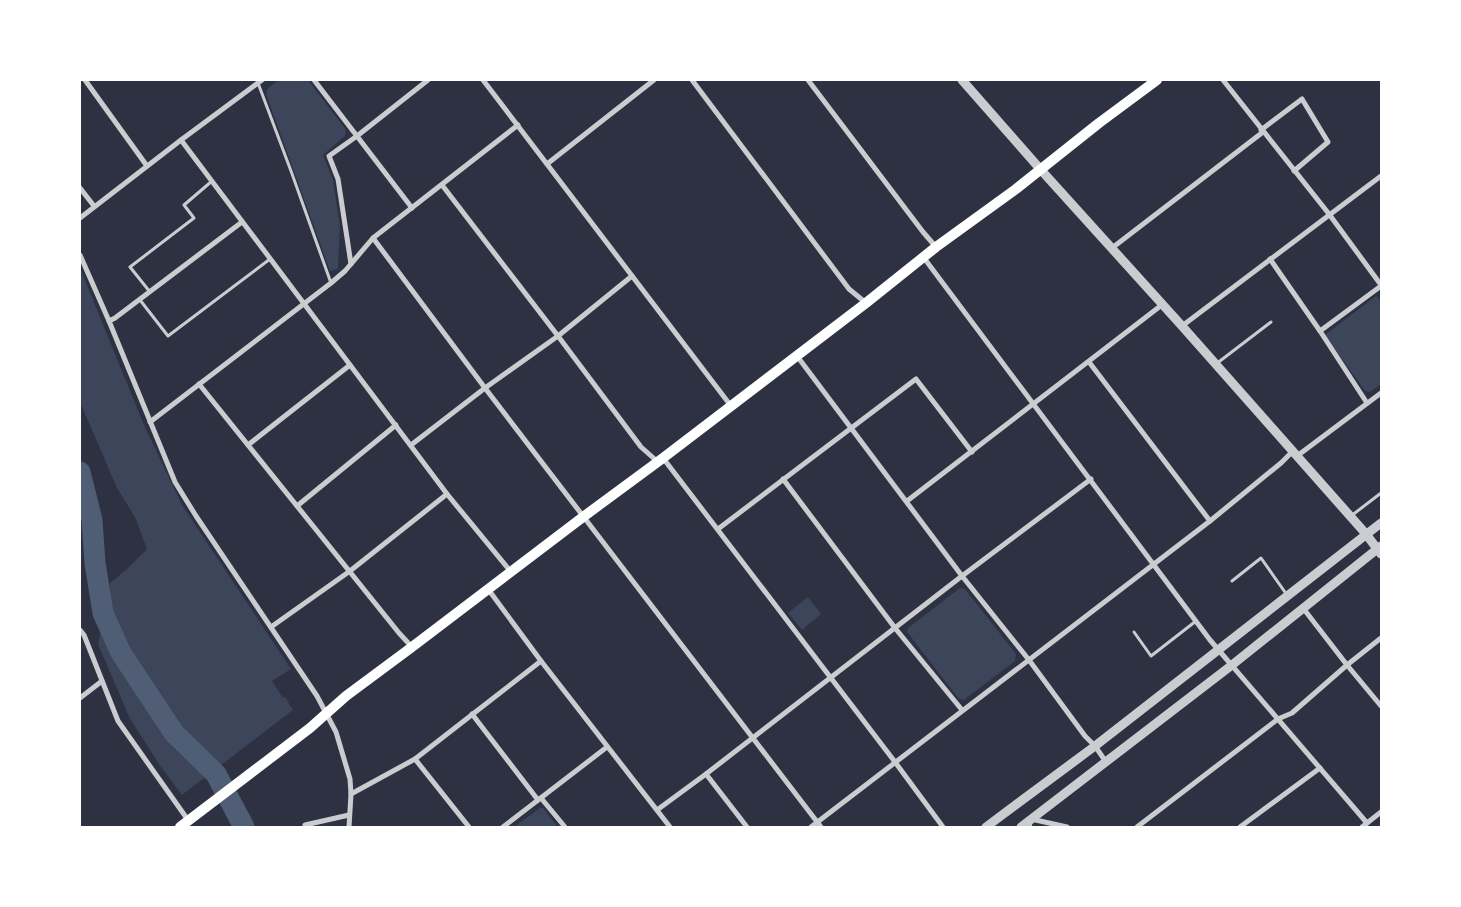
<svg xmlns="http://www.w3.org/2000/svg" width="1461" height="907" font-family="'Fira Sans',sans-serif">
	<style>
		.green { fill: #3c4559 }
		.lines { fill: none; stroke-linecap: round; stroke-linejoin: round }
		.river { stroke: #4f5d75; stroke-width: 21 }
		.service { stroke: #caccd0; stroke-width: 3 }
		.minor { stroke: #caccd0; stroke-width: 5 }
		.tertiary { stroke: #caccd0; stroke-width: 9 }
		.primary { stroke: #fff; stroke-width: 10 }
	</style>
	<rect width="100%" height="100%" fill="#2d3142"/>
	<!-- green -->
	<g class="green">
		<path d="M 279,80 L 308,80 L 346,130 L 345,136 L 323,155 L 333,180 L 340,226 L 338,269 L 330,271 L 266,94 L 268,88 Z"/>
		<path d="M 80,268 L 144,425 L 182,505 L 291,669 L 272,681 L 283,698 L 285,697 L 293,710 L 182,795 L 161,767 L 130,719 L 98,644 L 110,583 L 127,569 L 147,549 L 135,517 L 117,488 L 80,402 Z"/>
		<path d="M 1376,296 L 1381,301 L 1381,384 L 1370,392 L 1365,391 L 1325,335 Z"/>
		<path d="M 960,588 L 965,589 L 1016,654 L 1015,661 L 964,700 L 959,699 L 907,632 L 908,628 Z"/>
		<path d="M 808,597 L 821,614 L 802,630 L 788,613 Z"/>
		<path d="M 540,808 L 543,808 L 558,827 L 514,827 Z"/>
	</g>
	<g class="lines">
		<!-- river -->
		<path class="river" d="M 80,472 L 92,520 L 95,563 L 103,613 L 121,653 L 174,733 L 216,774 L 244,827"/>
		<!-- service -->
		<g class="service">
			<path d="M 258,83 L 291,171 L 331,283"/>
			<path d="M 150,292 L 130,267 L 194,218 L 184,205 L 212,181"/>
			<path d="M 140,300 L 168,336 L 270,259"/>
			<path d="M 1216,364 L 1271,322"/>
			<path d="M 1351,516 L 1381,493"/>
			<path d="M 1232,581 L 1261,558 L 1287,595"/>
			<path d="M 1134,632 L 1151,656 L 1196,621"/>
		</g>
		<!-- minor -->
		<g class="minor">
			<path d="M 85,80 L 147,166"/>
			<path d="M 314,80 L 412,208"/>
			<path d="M 483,80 L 731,406"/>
			<path d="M 692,80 L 849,289 L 866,303"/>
			<path d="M 808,80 L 923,232 L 936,247"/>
			<path d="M 1223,80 L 1329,214 L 1381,285"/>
			<path d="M 1261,130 L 1302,99 L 1328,142 L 1294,171"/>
			<path d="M 181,140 L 447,494 L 511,572"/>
			<path d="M 547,164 L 654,80"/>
			<path d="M 442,185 L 558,336 L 641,447 L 658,462"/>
			<path d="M 80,188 L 94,206"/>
			<path d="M 80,218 L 181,140 L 262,80"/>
			<path d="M 373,238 L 485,388 L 821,827"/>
			<path d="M 1112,248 L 1263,132"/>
			<path d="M 80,255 L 109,321 L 175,482 L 196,516 L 317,696 L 336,732 L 350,779 L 351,794 L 349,827"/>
			<path d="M 924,258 L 1210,640 L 1367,823"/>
			<path d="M 1270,259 L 1320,331 L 1367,403"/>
			<path d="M 351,264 L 338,179 L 329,156 L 357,136 L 428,80"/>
			<path d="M 109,321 L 115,318 L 242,222"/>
			<path d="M 1182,326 L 1381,176"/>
			<path d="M 1320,331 L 1381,286"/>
			<path d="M 797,356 L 962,576 L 1029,660 L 1085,736 L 1095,746 L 1106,762"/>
			<path d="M 1089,362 L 1210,521"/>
			<path d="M 199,384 L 399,633 L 412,647"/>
			<path d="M 150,422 L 331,283 L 345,271 L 373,238 L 518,125"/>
			<path d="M 248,445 L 350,365"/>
			<path d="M 411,445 L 485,388 L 558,336 L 632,276"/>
			<path d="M 1297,456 L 1381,393"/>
			<path d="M 663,458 L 895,762 L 943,827"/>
			<path d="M 783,479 L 895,628 L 962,710"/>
			<path d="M 907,501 L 1163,304"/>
			<path d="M 297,506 L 396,425"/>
			<path d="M 718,529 L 916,379 L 972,452"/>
			<path d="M 488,589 L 541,661 L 670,827"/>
			<path d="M 1303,608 L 1347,665 L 1381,706"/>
			<path d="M 271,627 L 350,571 L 447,494"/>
			<path d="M 80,630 L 84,635 L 118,721 L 188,820"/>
			<path d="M 80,698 L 102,681"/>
			<path d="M 472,714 L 538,800"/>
			<path d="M 415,759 L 469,827"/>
			<path d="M 706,774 L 747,827"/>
			<path d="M 351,794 L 415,759 L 541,661"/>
			<path d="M 541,798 L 565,827"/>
			<path d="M 657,810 L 706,774 L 962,576 L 1091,479"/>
			<path d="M 306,827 L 305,825 L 349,815"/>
			<path d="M 503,827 L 607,747"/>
			<path d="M 811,827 L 1210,521 L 1281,463 L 1293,451"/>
			<path d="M 1029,827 L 1031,819 L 1067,827"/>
			<path d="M 1137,827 L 1278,719 L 1292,713 L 1347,665 L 1381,638"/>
			<path d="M 1240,827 L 1320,768"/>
			<path d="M 1362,827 L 1381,812"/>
		</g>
		<!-- tertiary -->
		<g class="tertiary">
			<path d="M 962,80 L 1041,170 L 1182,326 L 1366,534 L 1381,554"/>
			<path d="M 986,827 L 1095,746 L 1381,523"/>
			<path d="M 1021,827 L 1232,665 L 1381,546"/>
		</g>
		<!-- primary -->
		<path class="primary" d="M 180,827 L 310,728 L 346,696 L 412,647 L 583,517 L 663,458 L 866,303 L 936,247 L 1016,189 L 1099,123 L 1157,80"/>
	</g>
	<!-- border -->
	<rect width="1461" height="907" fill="none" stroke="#ffffff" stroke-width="162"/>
</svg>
